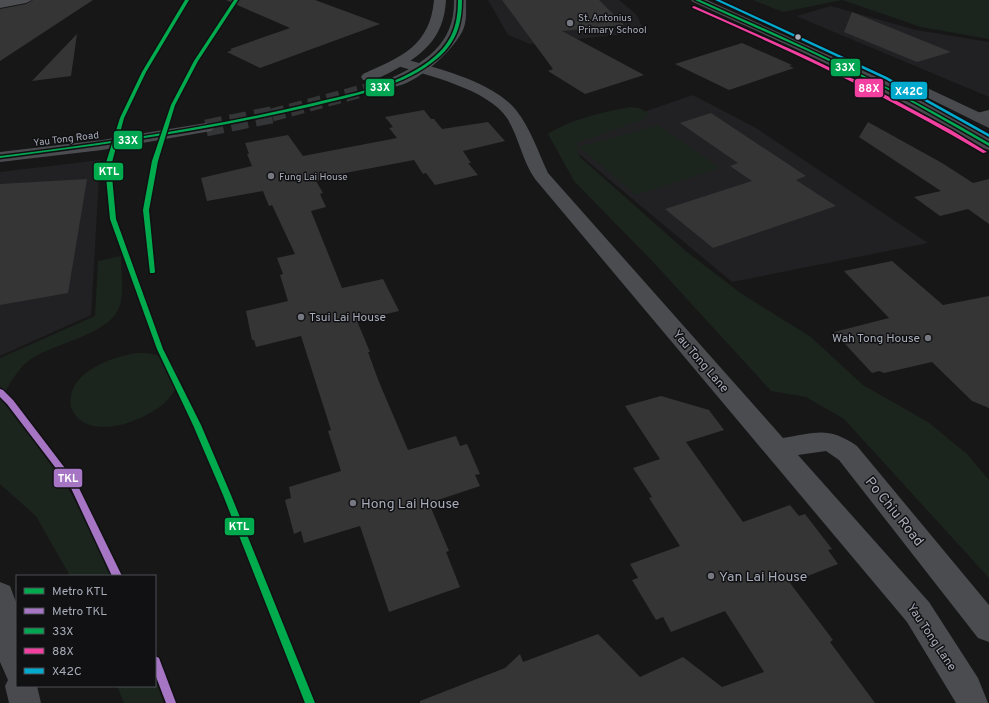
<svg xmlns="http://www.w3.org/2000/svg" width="989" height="703" font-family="Overpass,sans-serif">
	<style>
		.built { fill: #212123 }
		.green { fill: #1c241e }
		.building { fill: #353536 }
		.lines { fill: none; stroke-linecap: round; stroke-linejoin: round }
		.tertiary-tunnel-far1 { stroke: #343537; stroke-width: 13; stroke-dasharray: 13 6; stroke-linecap: butt }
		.tertiary-tunnel { stroke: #343537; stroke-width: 17; stroke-dasharray: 17 8; stroke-linecap: butt }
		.minor { fill: #4a4c50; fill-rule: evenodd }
		.tertiary { fill: #4a4c50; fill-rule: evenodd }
		.secondary { fill: #494a4e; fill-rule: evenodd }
		.motorway { fill: #4d4e52; fill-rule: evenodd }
		.bus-1-casing { stroke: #111113; stroke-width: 3 }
		.bus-2-casing { stroke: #111113; stroke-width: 3 }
		.bus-3-casing { stroke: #111113; stroke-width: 3 }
		.bus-1 { fill: #00a651; fill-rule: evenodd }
		.bus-2 { fill: #f240a1; fill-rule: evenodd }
		.bus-3 { fill: #00a9ce; fill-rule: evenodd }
		.metro-1-casing { stroke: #111113; stroke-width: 3 }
		.metro-2-casing { stroke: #111113; stroke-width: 3 }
		.metro-1 { fill: #00ab4e; fill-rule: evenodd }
		.metro-2 { fill: #a676c5; fill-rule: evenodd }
		.poi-dot { fill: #757880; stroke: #111113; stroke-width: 1.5 }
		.bus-dot { fill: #a7acb9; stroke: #111113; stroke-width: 1.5 }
		.labels { text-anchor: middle; stroke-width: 3; stroke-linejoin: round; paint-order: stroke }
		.far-poi-label { font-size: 10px; fill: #a7acb9; stroke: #111113; text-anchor: start }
		.far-street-label { font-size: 10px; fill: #a7acb9; stroke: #111113 }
		.poi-label { font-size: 12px; fill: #a7acb9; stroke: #111113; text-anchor: start }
		.street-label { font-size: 12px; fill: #a7acb9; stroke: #111113 }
		.near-poi-label { font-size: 14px; fill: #a7acb9; stroke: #111113; text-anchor: start }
		.near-street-label { font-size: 14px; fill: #a7acb9; stroke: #111113 }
		.line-badge { stroke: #111113; stroke-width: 1.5 }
		.badge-label { font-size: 11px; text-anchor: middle; font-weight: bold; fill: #fff }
	</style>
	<rect width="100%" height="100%" fill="#171717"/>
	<!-- built -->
	<g class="built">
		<path d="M 488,0 L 619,0 L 636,14 L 645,32 L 530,44 L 508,35 Z"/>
		<path d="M 831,6 L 916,30 L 989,42 L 989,97 L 796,16 Z"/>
		<path d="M 693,95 L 756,128 L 928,243 L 732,282 L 562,140 Z"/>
		<path d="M 100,160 L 91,315 L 0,356 L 0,172 Z"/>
	</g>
	<!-- green -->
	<g class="green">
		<path d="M 753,0 L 989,0 L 989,39 L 921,27 L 842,0 L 783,12 Z"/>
		<path d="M 631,107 L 639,108 L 649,113 L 647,118 L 577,143 L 580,157 L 687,252 L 742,294 L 811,337 L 863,385 L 928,422 L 967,454 L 989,480 L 989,578 L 844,419 L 806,397 L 771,391 L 654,263 L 574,181 L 548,134 C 566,121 609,110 631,107 Z"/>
		<path d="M 658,125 L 720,168 L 636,195 L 579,147 Z"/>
		<path d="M 121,256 C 121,270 125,298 118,310 C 106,335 53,344 31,359 C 20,366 13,379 6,390 L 9,406 L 72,495 L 113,576 L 70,576 L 36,516 L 0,484 L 0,358 L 95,316 L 98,261 Z"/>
		<path d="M 136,353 C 153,353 172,355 178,374 C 181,385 170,399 162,405 C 143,421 92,441 74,413 C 70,408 70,402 71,396 C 75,370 113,357 136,353 Z"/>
		<path d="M 155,680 L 164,703 L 124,703 L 117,686 L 155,686 Z"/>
	</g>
	<!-- building -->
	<g class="building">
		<path d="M 33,0 L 93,0 L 0,61 L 0,9 L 26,4 Z"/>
		<path d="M 226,0 L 315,0 L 380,24 L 260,68 L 227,52 L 232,50 L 230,49 L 290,28 Z"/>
		<path d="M 502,0 L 599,0 L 624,25 L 562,31 L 644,75 L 585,94 L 548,71 L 553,69 Z"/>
		<path d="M 852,12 L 951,52 L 917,62 L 844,32 Z"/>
		<path d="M 77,34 L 71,76 L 32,81 Z"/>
		<path d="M 742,43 L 792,65 L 789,66 L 794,68 L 729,90 L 675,64 Z"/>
		<path d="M 424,110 L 431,119 L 434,119 L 442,129 L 488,122 L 505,141 L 463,151 L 471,163 L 468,163 L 478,175 L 435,185 L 426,173 L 423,174 L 414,160 L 340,174 L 341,176 L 316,181 L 323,193 L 320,194 L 326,207 L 311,211 L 342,288 L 383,279 L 399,311 L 357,321 L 370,352 L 368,352 L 379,382 L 408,450 L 456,436 L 460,446 L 467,444 L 480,474 L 475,475 L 480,486 L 429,503 L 449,551 L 446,552 L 460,587 L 389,612 L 360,526 L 304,543 L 301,531 L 294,534 L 285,500 L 291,498 L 289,487 L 341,471 L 328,431 L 331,430 L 301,336 L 256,347 L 254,340 L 252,340 L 246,311 L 288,301 L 280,275 L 283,274 L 277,258 L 295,254 L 272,205 L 269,206 L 263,191 L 207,201 L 201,178 L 252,166 L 247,154 L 249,154 L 245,143 L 288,135 L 303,156 L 397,138 L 389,128 L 393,127 L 385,117 Z"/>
		<path d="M 711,113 L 806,176 L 796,180 L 836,206 L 713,248 L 665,209 L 752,181 L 730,166 L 738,163 L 680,123 Z"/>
		<path d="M 868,122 L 942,163 L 973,183 L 989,179 L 989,224 L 968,209 L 940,216 L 914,197 L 941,191 L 859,137 Z"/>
		<path d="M 87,179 L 68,293 L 0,305 L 0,184 Z"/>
		<path d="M 892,261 L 943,305 L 989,296 L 989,408 L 972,401 L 932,362 L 884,373 L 879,371 L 872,373 L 834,332 L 889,318 L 844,271 Z"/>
		<path d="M 661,396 L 709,410 L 724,430 L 686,442 L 743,522 L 790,505 L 799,516 L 805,514 L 832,549 L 828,550 L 838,564 L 790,583 L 833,640 L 830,642 L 875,703 L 420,703 L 420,701 L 505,668 L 520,654 L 523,662 L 598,634 L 640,677 L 683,657 L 722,687 L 764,672 L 725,611 L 671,632 L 663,617 L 656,620 L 632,580 L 638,578 L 630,564 L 680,546 L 649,498 L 652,497 L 633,468 L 660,459 L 625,406 Z"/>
	</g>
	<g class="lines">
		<!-- tertiary-tunnel-far1 -->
		<path class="tertiary-tunnel-far1" d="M 272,115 L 392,83"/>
		<!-- tertiary-tunnel -->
		<path class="tertiary-tunnel" d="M 206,128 L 276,114"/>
		<!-- minor -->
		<path class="minor" d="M 400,58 C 435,67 494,82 516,110 C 531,129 538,152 548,173 L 783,438 C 817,433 827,426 857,446 L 989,605 L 989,642 L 978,638 L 839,460 L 826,451 L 798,455 L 929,602 L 978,678 L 988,703 L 956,703 L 907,622 L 535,179 C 522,160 519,137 507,118 C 488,89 426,75 395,65 L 393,62 L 395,59 Z"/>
		<!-- tertiary -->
		<g class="tertiary">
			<path d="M 434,0 L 446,0 C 444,39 422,56 389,73 C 381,77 372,82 363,80 L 361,77 L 363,74 C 401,57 430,46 434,0 Z"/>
			<path d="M 454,0 L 466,0 C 466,10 467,21 463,30 C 454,50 410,92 387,86 L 385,83 L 387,80 C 424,63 455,45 454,0 Z"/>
			<path d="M 989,110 L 989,119 L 978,122 L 973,120 L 970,117 L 973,114 Z"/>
			<path d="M 206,123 L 211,125 L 214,128 L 211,131 L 102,150 L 0,162 L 0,152 L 102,140 Z"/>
		</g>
		<!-- secondary -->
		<g class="secondary">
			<path d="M 691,0 L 707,0 L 888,82 L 989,138 L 989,150 L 983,148 C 891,91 792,47 693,2 Z"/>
			<path d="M 923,86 L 989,117 L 989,128 L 918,93 L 916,90 L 918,87 Z"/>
			<path d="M 0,582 L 10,586 L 17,605 L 17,686 L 37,686 L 41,703 L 9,703 L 5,686 L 8,680 L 0,662 Z"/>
		</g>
		<!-- motorway -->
		<path class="motorway" d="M 0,0 L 32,0 L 26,3 L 0,8 Z"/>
		<!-- bus-1 casing -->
		<g class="bus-1-casing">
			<g id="bus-1">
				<path d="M 458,0 L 462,0 C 462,23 457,41 439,57 C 405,87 356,95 313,106 C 210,130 105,145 0,158 L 0,156 C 104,143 208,128 309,104 C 350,94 394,87 428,62 C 451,45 458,27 458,0 Z"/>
				<path d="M 695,0 L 700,0 C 798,43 896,88 989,143 L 989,146 L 917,105 L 881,86 L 808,51 Z"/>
			</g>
		</g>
		<!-- bus-2 casing -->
		<g class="bus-2-casing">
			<path id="bus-2" d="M 694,6 L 806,56 L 880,92 L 951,130 L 987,152 L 983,153 C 889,97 793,52 693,8 L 692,7 Z"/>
		</g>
		<!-- bus-3 casing -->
		<g class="bus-3-casing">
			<path id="bus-3" d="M 715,0 L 720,0 L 887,77 L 989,134 L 989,137 L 885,79 Z"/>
		</g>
		<!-- bus-1 -->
		<use href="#bus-1" class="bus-1"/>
		<!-- bus-2 -->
		<use href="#bus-2" class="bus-2"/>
		<!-- bus-3 -->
		<use href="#bus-3" class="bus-3"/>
		<!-- metro-1 casing -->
		<g class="metro-1-casing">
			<g id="metro-1">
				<path d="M 185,0 L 189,0 L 146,72 L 124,118 L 111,166 L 116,219 L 163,349 L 201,425 L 231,495 L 315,703 L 305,703 L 223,495 L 193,425 L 157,349 L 110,219 L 105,166 L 120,118 L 142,72 Z"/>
				<path d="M 234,0 L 238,0 L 198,61 L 175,105 L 158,161 L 149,210 L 155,272 L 154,273 L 150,273 L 143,210 L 152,161 L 171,105 L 194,61 Z"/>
			</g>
		</g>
		<!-- metro-2 casing -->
		<g class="metro-2-casing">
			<g id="metro-2">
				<path d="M 0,389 L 3,390 L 13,400 L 77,484 L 122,576 L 112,576 L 71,488 L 7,404 L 0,397 Z"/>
				<path d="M 155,656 L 159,658 L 176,703 L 166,703 L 155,674 Z"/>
			</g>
		</g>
		<!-- metro-1 -->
		<use href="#metro-1" class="metro-1"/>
		<!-- metro-2 -->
		<use href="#metro-2" class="metro-2"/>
	</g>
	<!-- markers -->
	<g class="poi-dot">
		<circle cx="570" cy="23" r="4"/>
		<circle cx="271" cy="176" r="4"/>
		<circle cx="301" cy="317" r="4"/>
		<circle cx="928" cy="338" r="4"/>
		<circle cx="353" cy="503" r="4"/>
		<circle cx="711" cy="576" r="4"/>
	</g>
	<circle class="bus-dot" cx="798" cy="37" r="3.5"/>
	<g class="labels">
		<!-- far-poi labels -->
		<g class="far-poi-label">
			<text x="578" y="21">St. Antonius<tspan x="578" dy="12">Primary School</tspan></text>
			<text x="279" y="180">Fung Lai House</text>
		</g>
		<!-- far-street labels -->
		<g class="far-street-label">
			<text transform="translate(66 138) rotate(-7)" y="4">Yau Tong Road</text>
		</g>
		<!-- poi labels -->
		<g class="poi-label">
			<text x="309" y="321">Tsui Lai House</text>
			<text x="920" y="342" text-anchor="end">Wah Tong House</text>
		</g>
		<!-- street labels -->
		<g class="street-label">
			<text transform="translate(701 361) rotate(49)" y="4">Yau Tong Lane</text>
			<text transform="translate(932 637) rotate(56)" y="4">Yau Tong Lane</text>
		</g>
		<!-- near-poi labels -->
		<g class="near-poi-label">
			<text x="361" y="508">Hong Lai House</text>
			<text x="719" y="581">Yan Lai House</text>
		</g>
		<!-- near-street labels -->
		<g class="near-street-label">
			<text transform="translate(895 511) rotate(51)" y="5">Po Chiu Road</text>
		</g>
	</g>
	<g class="line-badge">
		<rect x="830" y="58" width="31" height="19" rx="4" fill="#00a651"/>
		<rect x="365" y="78" width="30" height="19" rx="4" fill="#00a651"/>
		<rect x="854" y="78" width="30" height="20" rx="4" fill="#f240a1"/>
		<rect x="890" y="81" width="38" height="19" rx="4" fill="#00a9ce"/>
		<rect x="113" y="130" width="30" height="20" rx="4" fill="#00a651"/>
		<rect x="93" y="162" width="31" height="19" rx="4" fill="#00ab4e"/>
		<rect x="53" y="468" width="30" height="20" rx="4" fill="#a676c5"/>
		<rect x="224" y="517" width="31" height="19" rx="4" fill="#00ab4e"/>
	</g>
	<g class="badge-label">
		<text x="845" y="71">33X</text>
		<text x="380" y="91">33X</text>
		<text x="869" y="92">88X</text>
		<text x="909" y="95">X42C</text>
		<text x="128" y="144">33X</text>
		<text x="109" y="175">KTL</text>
		<text x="68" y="482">TKL</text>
		<text x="239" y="530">KTL</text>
	</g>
	<!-- legend -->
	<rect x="16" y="575" width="140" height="112" fill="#111113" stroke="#4d4f55"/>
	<rect x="24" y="588" width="20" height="6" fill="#00ab4e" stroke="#4d4f55"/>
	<text x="52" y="595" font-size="12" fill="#a7acb9">Metro KTL</text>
	<rect x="24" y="608" width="20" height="6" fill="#a676c5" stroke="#4d4f55"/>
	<text x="52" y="615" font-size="12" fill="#a7acb9">Metro TKL</text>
	<rect x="24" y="628" width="20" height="6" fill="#00a651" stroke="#4d4f55"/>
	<text x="52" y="635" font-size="12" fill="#a7acb9">33X</text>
	<rect x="24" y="648" width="20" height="6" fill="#f240a1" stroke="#4d4f55"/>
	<text x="52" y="655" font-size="12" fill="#a7acb9">88X</text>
	<rect x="24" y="668" width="20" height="6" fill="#00a9ce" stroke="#4d4f55"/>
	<text x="52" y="675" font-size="12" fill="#a7acb9">X42C</text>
</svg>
